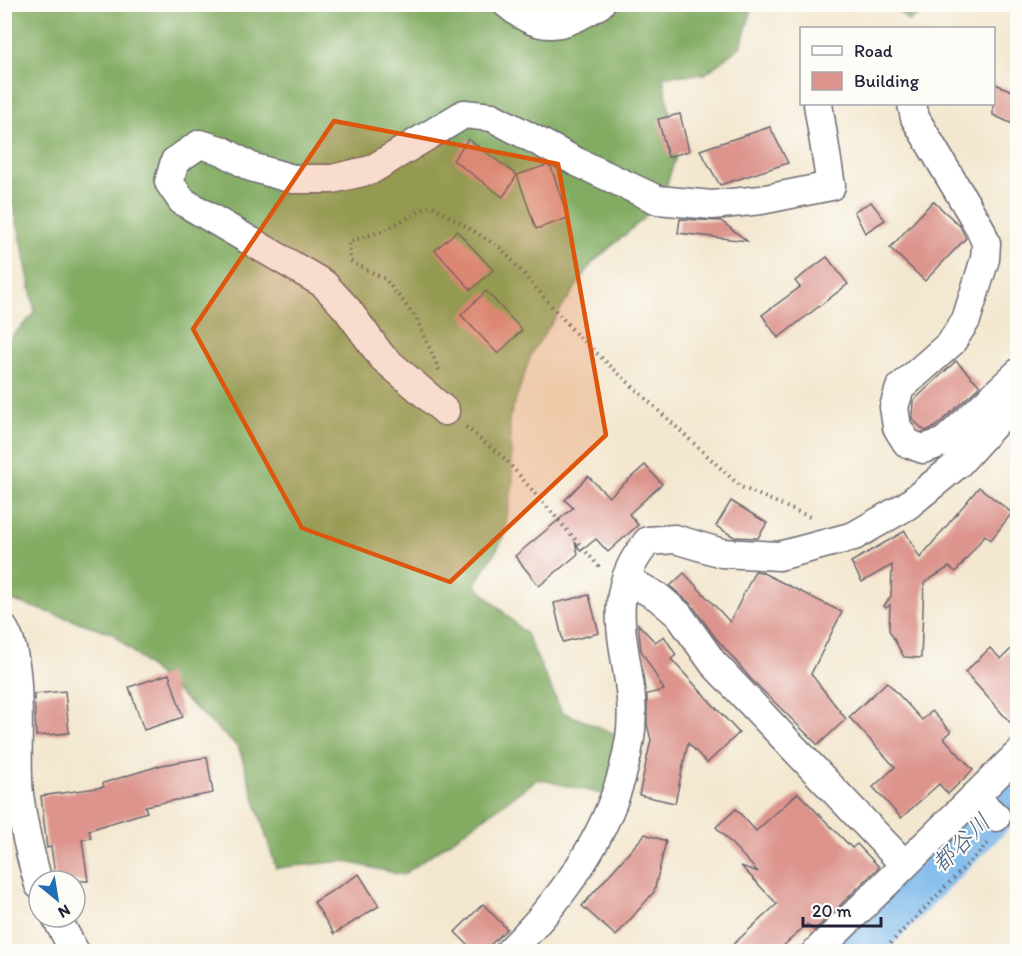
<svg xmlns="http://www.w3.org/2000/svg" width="1022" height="956" font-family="Itim,'Klee One',sans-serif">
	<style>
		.forest { fill: #83ac64; stroke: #526750; stroke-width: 1.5 }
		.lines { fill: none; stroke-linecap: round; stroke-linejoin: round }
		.river { stroke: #76b5ea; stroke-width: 46 }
		.building { fill: #dc948d }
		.minor-casing { stroke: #6b676f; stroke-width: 31 }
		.path { stroke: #6b676f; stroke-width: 4; stroke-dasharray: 1.5 4.5; stroke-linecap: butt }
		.minor { stroke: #fff; stroke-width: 28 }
		.marked { fill: #de560e; fill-opacity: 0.2; stroke: #de560e; stroke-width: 4.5; stroke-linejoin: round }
		.labels { text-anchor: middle; stroke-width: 4.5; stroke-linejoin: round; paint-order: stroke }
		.water-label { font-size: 24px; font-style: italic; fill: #445d81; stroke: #fdfcf7 }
	</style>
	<rect width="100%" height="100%" fill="#fdfcf7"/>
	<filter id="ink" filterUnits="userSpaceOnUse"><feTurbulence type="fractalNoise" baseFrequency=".0167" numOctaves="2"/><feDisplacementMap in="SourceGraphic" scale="12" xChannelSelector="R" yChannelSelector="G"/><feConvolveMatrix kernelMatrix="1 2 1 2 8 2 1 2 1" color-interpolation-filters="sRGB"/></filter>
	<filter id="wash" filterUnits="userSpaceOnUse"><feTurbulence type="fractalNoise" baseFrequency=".008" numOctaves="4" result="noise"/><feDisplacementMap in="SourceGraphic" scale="24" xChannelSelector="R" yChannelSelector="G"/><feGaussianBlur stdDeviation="1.35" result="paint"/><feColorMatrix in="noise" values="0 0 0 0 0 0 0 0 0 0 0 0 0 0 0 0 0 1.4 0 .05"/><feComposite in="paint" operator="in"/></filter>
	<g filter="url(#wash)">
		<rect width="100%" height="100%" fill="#f3e7cf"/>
		<!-- forest -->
		<g class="forest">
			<path d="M 628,4 L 753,5 L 741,46 L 705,74 L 663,76 L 677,153 L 664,193 L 642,220 L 592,263 L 532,352 L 509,419 L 513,483 L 503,539 L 475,585 L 526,634 L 562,712 L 618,735 L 607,795 L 538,779 L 403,875 L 343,861 L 276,868 L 239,748 L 112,633 L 5,598 L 5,343 L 35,313 L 21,238 L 5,174 L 5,5 Z"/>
			<path d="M 894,5 L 941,5 L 908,21 Z"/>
		</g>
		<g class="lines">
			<!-- river -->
			<path class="river" d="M 853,952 L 1018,787"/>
		</g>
		<g id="blocks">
			<!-- building -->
			<g class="building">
				<path d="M 993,83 L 1017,93 L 1017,126 L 993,115 Z"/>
				<path d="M 680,114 L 689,151 L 668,157 L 658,119 Z"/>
				<path d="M 770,127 L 788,163 L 720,185 L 700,150 Z"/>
				<path d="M 468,139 L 517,175 L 503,197 L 453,160 Z"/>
				<path d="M 547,165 L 551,167 L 568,218 L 536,229 L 517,175 Z"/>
				<path d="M 933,201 L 960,226 L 966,238 L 925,281 L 890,248 Z"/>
				<path d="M 871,202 L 885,220 L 865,233 L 854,211 Z"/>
				<path d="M 680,219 L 721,221 L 747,241 L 678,233 Z"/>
				<path d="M 457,231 L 493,270 L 471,290 L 435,250 Z"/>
				<path d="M 827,257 L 848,284 L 778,338 L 762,315 L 800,287 L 795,281 Z"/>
				<path d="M 486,291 L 522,330 L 498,354 L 461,315 Z"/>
				<path d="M 956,361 L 980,386 L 935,427 L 925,431 L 912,419 L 913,401 Z"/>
				<path d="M 645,465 L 662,484 L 629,514 L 638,525 L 608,552 L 596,539 L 581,551 L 575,542 L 578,554 L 539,586 L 515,556 L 573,508 L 565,500 L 588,476 L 609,497 Z"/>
				<path d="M 979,487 L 1012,513 L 991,540 L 985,535 L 956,572 L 949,567 L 924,583 L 921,658 L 904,657 L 889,630 L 890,605 L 886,608 L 884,606 L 891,596 L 892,565 L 862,582 L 851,562 L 905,531 L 920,558 Z"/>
				<path d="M 731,501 L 767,523 L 758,538 L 734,537 L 716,526 Z"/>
				<path d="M 755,571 L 761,572 L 842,612 L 811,674 L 846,719 L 818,745 L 751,679 L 715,637 L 692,605 L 670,586 L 684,573 L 730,622 Z"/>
				<path d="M 589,595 L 599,633 L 563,642 L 554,603 Z"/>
				<path d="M 638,624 L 655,642 L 664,636 L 676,655 L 671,659 L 739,733 L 707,763 L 688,743 L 675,803 L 639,795 L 651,740 L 647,724 L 647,694 L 664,690 L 641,650 Z"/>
				<path d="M 1017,643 L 1017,730 L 965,672 L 990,648 L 1001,659 Z"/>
				<path d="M 169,674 L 183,717 L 144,730 L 129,687 Z"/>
				<path d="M 887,682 L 922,720 L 932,711 L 951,732 L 944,738 L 973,770 L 948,794 L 939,784 L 901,818 L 873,787 L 895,767 L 849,717 Z"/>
				<path d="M 65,691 L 69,733 L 36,736 L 34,694 Z"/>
				<path d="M 207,757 L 213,793 L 145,806 L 147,812 L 89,830 L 91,838 L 82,840 L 88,881 L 56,881 L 51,847 L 47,848 L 41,796 L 104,787 L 103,783 L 162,765 Z"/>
				<path d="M 798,793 L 852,848 L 857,844 L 879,867 L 814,931 L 807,924 L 778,951 L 726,951 L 777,904 L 741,866 L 758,872 L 716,827 L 736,809 L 756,831 Z"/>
				<path d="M 645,834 L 666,841 L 654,892 L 616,936 L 582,906 Z"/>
				<path d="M 359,874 L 379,906 L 334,934 L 314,902 Z"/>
				<path d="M 483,904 L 507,929 L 484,951 L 474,951 L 455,932 Z"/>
			</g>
		</g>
	</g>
	<g filter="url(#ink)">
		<use href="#blocks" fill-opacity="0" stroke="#6b676f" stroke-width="1.5"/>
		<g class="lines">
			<!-- minor casing -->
			<g class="minor-casing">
				<g id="minor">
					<path d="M 507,4 C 543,35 564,26 600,4"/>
					<path d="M 912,104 L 915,118 L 980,228 L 986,243 L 985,259 L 966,320 L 951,343 L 900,388 L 894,407 L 897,427 L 907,443 L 923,449 L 944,442 L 1018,373"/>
					<path d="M 445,411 L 382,357 L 347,309 L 324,284 L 182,201 L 169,182 L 175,161 L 200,144 L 223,151 L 251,167 L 293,179 L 332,179 L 371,170 L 464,114 L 492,117 L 577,162 L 658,200 L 712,205 L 761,200 L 831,186 L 818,104"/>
					<path d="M 626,579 L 658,597 L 679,615 L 713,663 L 904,864"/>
					<path d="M 4,629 C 26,665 14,750 19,794 C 23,825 30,855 39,885"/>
					<path d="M 974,797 L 996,817"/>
					<path d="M 56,917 L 75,952"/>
					<path d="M 509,952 C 569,892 617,823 630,738 C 641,665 592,606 648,541 L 675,539 L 722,553 L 779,556 L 854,536 L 908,505 L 958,464 L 1018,398"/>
					<path d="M 816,952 L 1018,754"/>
				</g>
			</g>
			<!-- path -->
			<g class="path">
				<path d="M 439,370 L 417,319 L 385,279 L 350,261 L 349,242 L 385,230 L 431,205 L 501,248 L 576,334 L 741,487 L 812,518"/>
				<path d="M 466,427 L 506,460 L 601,569"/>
				<path d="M 882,952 L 990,841"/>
			</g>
			<!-- minor -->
			<use href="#minor" class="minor"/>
		</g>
	</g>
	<!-- marked area -->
	<path class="marked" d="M 334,121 L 558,164 L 606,435 L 450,582 L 302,528 L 193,329 Z"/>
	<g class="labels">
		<!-- water labels -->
		<g class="water-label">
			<text transform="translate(961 843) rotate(-45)" y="8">都谷川</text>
		</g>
	</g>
	<!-- margin -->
	<rect width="1022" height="956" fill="none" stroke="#fdfcf7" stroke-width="24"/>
	<!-- legend -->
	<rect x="800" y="27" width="195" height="78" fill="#fdfcf7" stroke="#a5a5ac" stroke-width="1.5"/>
	<rect x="812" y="46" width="30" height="9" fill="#ffffff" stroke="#a5a5ac" stroke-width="1.5"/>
	<text x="854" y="57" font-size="18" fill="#22223b">Road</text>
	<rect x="812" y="72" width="30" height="18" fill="#dc948d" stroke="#a5a5ac" stroke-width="1.5"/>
	<text x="854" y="87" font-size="18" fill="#22223b">Building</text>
	<!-- north arrow -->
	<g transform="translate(57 899) rotate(150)"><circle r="28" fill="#fdfcf7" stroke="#a5a5ac" stroke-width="1.5"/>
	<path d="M0-4.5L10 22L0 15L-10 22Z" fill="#1f6fb2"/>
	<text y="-9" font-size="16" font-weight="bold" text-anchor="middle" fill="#22223b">N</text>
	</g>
	<!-- scale -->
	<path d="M803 917v9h78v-9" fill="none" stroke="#22223b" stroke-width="3"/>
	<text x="812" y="917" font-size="18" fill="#22223b" stroke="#fdfcf7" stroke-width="4.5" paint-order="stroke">20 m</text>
</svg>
